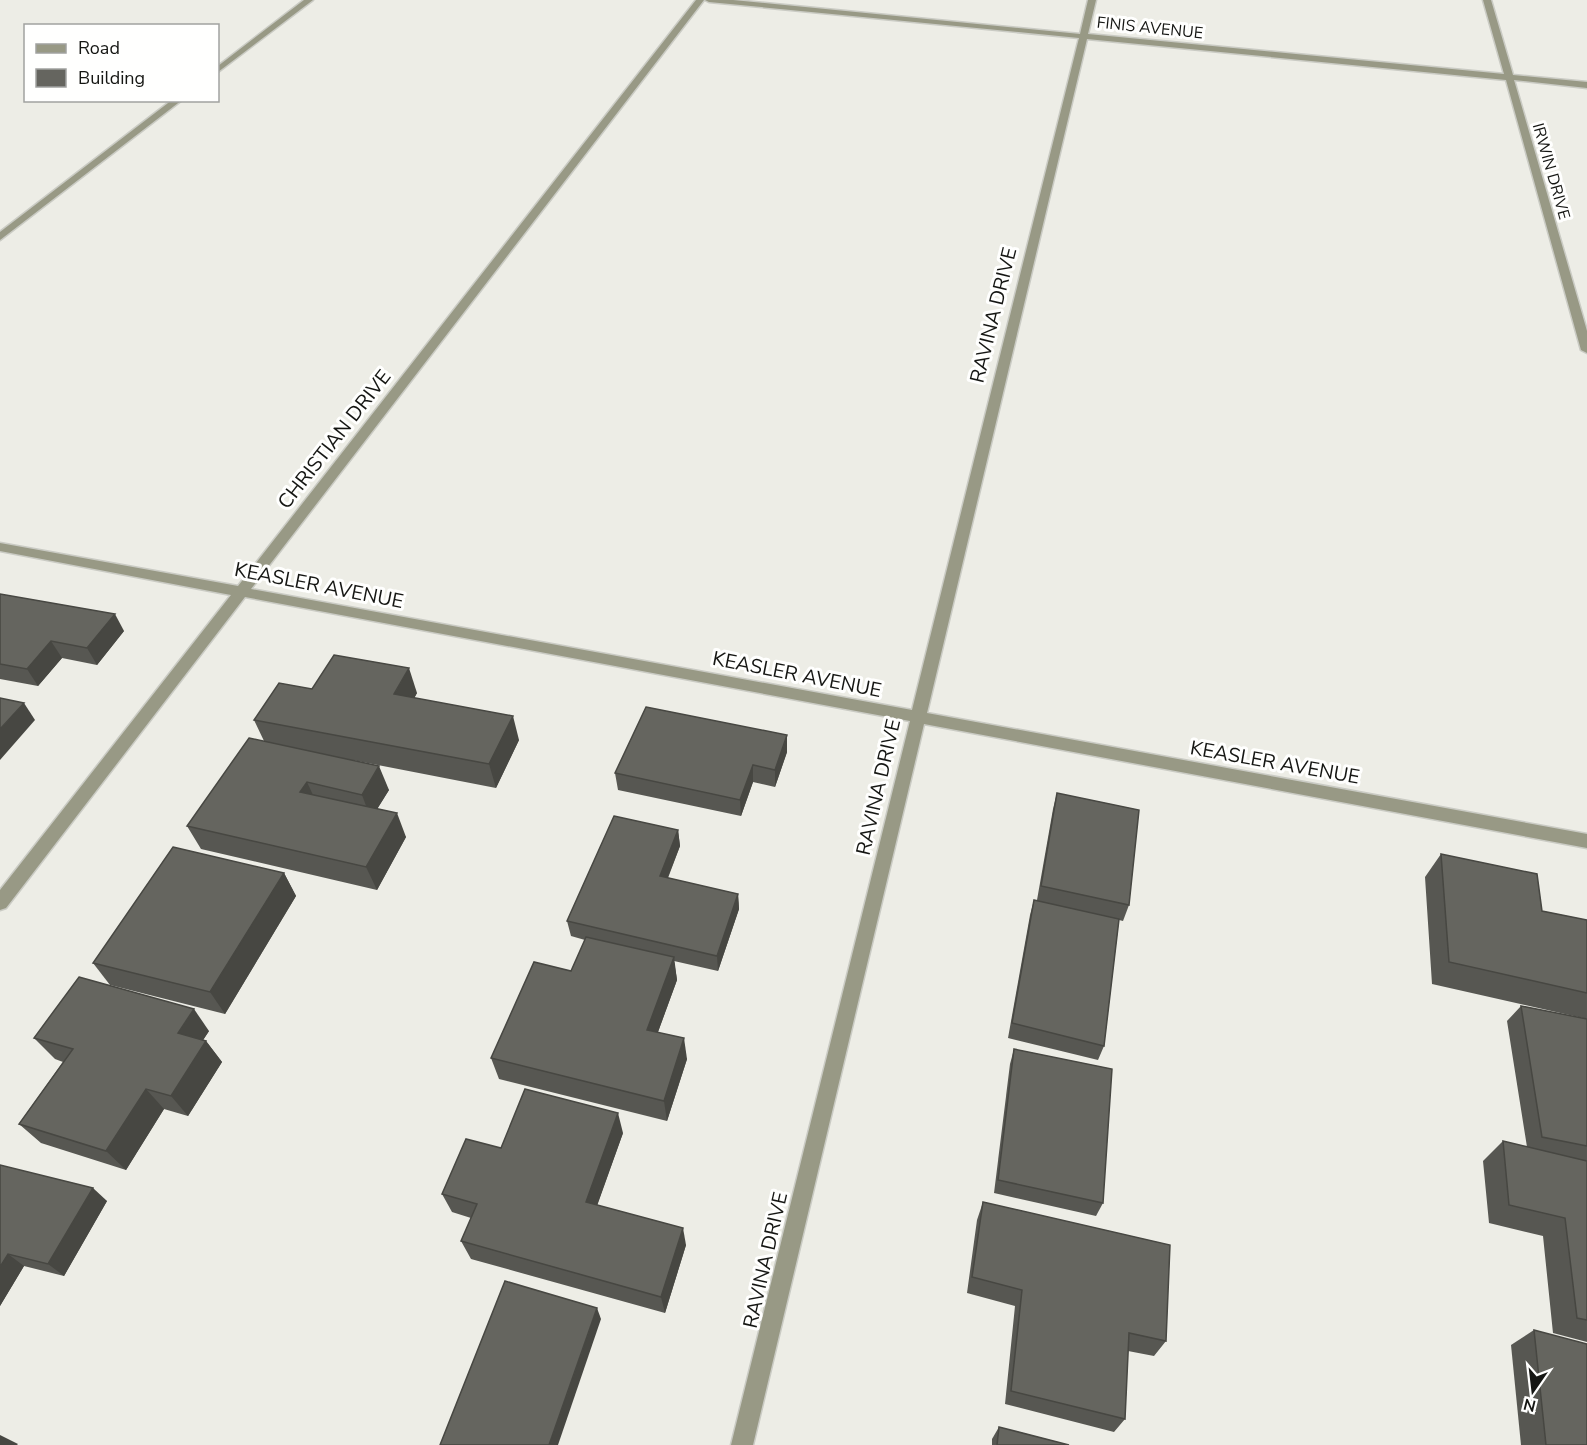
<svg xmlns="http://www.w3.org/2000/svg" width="1587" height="1445" font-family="'Nunito Sans',sans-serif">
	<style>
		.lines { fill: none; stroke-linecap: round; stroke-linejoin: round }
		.minor-casing { stroke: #cacbc4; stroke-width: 3 }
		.minor { fill: #989985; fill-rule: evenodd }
		.wall { fill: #575752 }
		.shaded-wall { fill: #474742 }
		.building { fill: #65655f; stroke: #474742; stroke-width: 1.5 }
		.labels { text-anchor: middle; stroke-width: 6; stroke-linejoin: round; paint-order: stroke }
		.far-street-label { font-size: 16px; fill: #151613; stroke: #fffffe }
		.street-label { font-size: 20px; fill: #151613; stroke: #fffffe }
	</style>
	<rect width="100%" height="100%" fill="#edede6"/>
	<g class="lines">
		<!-- minor casing -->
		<g class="minor-casing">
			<g id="minor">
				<path d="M 304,0 L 313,0 L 218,72 L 218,66 Z"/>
				<path d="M 696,0 L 704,0 L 251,589 L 912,710 L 1079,38 L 709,2 L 705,0 L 733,0 L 1080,34 L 1088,0 L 1096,0 L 1088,34 L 1504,74 L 1483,0 L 1491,0 L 1513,75 L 1587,82 L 1587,88 L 1514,80 L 1587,331 L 1587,353 L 1581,350 L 1506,80 L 1087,39 L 927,713 L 1587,834 L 1587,848 L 924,724 L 753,1445 L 731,1445 L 910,721 L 245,597 L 6,908 L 0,910 L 0,890 L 231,595 L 0,551 L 0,543 L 238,586 Z"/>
				<path d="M 172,100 L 182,100 L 0,240 L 0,232 Z"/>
			</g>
		</g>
		<!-- minor -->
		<use href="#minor" class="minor"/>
	</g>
	<!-- wall -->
	<g class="wall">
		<path d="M 0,594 L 124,631 L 97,665 L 62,658 L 38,686 L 0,679 Z"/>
		<path d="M 312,689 L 417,693 L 414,698 L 519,740 L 496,788 L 352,760 L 389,790 L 377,809 L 406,837 L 377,890 L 201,849 L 187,826 L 264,741 L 254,720 Z"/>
		<path d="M 787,752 L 775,787 L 753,782 L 741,816 L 618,790 L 615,773 Z"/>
		<path d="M 1057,793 L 1129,905 L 1123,921 L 1119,920 L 1104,1046 L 1098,1060 L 1008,1038 L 1030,915 L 1034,900 L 1037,900 L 1053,809 Z"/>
		<path d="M 678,830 L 680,846 L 668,878 L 738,894 L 739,909 L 718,971 L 674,961 L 677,980 L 658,1032 L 687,1059 L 667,1121 L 499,1079 L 491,1058 L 571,971 L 585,940 L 571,936 L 567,921 Z"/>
		<path d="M 1441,854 L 1542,911 L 1587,920 L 1587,1019 L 1432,984 L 1425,877 Z"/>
		<path d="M 284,873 L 296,896 L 225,1014 L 110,985 L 93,963 Z"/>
		<path d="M 1521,1006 L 1587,1019 L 1587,1342 L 1553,1333 L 1543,1236 L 1489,1223 L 1483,1161 L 1503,1141 L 1527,1147 L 1507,1021 Z"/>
		<path d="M 209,1031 L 203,1040 L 206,1041 L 222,1062 L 188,1116 L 164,1109 L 126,1170 L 41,1143 L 19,1124 L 63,1062 L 55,1059 L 34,1038 Z"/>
		<path d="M 1014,1049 L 1103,1203 L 1096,1216 L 994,1193 L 1010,1064 Z"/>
		<path d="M 623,1133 L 597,1205 L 686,1245 L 665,1313 L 471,1259 L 461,1241 L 471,1218 L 452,1212 L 442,1194 Z"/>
		<path d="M 0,1165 L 107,1201 L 64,1276 L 24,1266 L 0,1306 Z"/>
		<path d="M 983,1202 L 1166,1341 L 1154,1356 L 1128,1351 L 1125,1419 L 1114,1432 L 1005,1404 L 1015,1306 L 967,1293 L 977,1220 Z"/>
		<path d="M 1534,1330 L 1587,1445 L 1521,1445 L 1511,1345 Z"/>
		<path d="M 999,1427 L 1069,1445 L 992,1445 L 992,1439 Z"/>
	</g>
	<!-- shaded-wall -->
	<g class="shaded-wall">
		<path d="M 115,614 L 124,631 L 97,665 L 87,648 Z"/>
		<path d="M 51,641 L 62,658 L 38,686 L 27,669 Z"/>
		<path d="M 409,668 L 417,693 L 403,719 L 394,694 Z"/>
		<path d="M 24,703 L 35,720 L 0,760 L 0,729 Z"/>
		<path d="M 513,716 L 519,740 L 496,788 L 489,764 Z"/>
		<path d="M 787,735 L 787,752 L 775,787 L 775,770 Z"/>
		<path d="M 753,765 L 753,782 L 741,816 L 740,800 Z"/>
		<path d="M 379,766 L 389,790 L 371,819 L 362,795 Z"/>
		<path d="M 307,782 L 318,806 L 300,792 Z"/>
		<path d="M 397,813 L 406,837 L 377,890 L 366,867 Z"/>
		<path d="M 678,830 L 680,846 L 662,892 L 660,876 Z"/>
		<path d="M 284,873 L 296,896 L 225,1014 L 210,992 Z"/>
		<path d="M 738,894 L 739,909 L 718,971 L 717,956 Z"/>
		<path d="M 674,957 L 677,980 L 651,1051 L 647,1030 Z"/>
		<path d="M 194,1009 L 209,1031 L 194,1054 L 178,1033 Z"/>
		<path d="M 684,1038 L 687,1059 L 667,1121 L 664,1101 Z"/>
		<path d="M 206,1041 L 222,1062 L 188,1116 L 171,1096 Z"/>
		<path d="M 146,1089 L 164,1109 L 126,1170 L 106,1151 Z"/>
		<path d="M 618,1113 L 623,1133 L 592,1220 L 586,1202 Z"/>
		<path d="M 93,1188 L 107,1201 L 64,1276 L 48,1264 Z"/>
		<path d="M 683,1228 L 686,1245 L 665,1313 L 661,1297 Z"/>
		<path d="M 8,1254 L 24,1266 L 0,1306 L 0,1267 Z"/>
		<path d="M 597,1308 L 601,1319 L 558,1445 L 549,1445 Z"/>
		<path d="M 0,1435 L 18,1444 L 17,1445 L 0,1445 Z"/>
	</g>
	<!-- building -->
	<g class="building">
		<path d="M 0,594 L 115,614 L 87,648 L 51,641 L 27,669 L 0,664 Z"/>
		<path d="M 334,655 L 409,668 L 394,694 L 513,716 L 489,764 L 254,720 L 279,683 L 312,689 Z"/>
		<path d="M 0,698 L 24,703 L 0,729 Z"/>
		<path d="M 646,707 L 787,735 L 775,770 L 753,765 L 740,800 L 615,773 Z"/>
		<path d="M 249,738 L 379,766 L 362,795 L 307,782 L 300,792 L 397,813 L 366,867 L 187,826 Z"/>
		<path d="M 1057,793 L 1139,810 L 1129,905 L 1041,886 Z"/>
		<path d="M 614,816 L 678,830 L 660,876 L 738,894 L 717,956 L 567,921 Z"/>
		<path d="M 173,847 L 284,873 L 210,992 L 93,963 Z"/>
		<path d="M 1441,854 L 1537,874 L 1542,911 L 1587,920 L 1587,993 L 1449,962 Z"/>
		<path d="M 1034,900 L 1119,919 L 1104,1046 L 1012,1023 Z"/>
		<path d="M 586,937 L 674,957 L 647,1030 L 684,1038 L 664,1101 L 491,1058 L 534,962 L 571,971 Z"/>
		<path d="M 79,977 L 194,1009 L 178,1033 L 206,1041 L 171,1096 L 146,1089 L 106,1151 L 19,1124 L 73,1049 L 34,1038 Z"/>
		<path d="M 1521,1006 L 1587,1019 L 1587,1146 L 1542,1137 Z"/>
		<path d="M 1014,1049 L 1112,1069 L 1103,1203 L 998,1180 Z"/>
		<path d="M 525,1089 L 618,1113 L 586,1202 L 683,1228 L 661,1297 L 461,1241 L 477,1204 L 442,1194 L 466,1139 L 501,1148 Z"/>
		<path d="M 1503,1141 L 1587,1161 L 1587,1320 L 1577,1318 L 1565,1218 L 1509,1205 Z"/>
		<path d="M 0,1165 L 93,1188 L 48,1264 L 8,1254 L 0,1267 Z"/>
		<path d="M 983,1202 L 1170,1245 L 1166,1341 L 1129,1333 L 1125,1419 L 1011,1391 L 1022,1290 L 972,1277 Z"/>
		<path d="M 505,1281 L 597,1308 L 549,1445 L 440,1445 Z"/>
		<path d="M 1534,1330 L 1587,1344 L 1587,1445 L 1546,1445 Z"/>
		<path d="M 999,1427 L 1069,1445 L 997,1445 Z"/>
	</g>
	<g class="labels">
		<!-- far-street labels -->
		<g class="far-street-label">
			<text transform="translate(1150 27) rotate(6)" y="6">FINIS AVENUE</text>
			<text transform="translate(1552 171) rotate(74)" y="6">IRWIN DRIVE</text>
		</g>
		<!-- street labels -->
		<g class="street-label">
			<text transform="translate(993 315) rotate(-76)" y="7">RAVINA DRIVE</text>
			<text transform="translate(334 439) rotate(-52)" y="7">CHRISTIAN DRIVE</text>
			<text transform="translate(319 585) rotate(11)" y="7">KEASLER AVENUE</text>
			<text transform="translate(797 674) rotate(11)" y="7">KEASLER AVENUE</text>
			<text transform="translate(1275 762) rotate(10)" y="7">KEASLER AVENUE</text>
			<text transform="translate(878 787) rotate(-77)" y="7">RAVINA DRIVE</text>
			<text transform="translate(765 1260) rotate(-77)" y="7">RAVINA DRIVE</text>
		</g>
	</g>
	<!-- legend -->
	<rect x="24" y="24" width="195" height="78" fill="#fffffe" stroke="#a1a2a0" stroke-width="1.5"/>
	<rect x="36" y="44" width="30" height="9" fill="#989985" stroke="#a1a2a0" stroke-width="1.5"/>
	<text x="78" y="54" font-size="18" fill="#151613">Road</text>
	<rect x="36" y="69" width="30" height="18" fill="#65655f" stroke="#a1a2a0" stroke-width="1.5"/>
	<text x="78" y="84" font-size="18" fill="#151613">Building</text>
	<!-- north arrow -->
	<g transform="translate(1533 1391) rotate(194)" stroke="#fffffe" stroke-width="4.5" paint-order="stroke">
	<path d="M0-4.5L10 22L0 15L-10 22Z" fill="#151613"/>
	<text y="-9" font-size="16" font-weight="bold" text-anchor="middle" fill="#151613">N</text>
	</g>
</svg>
